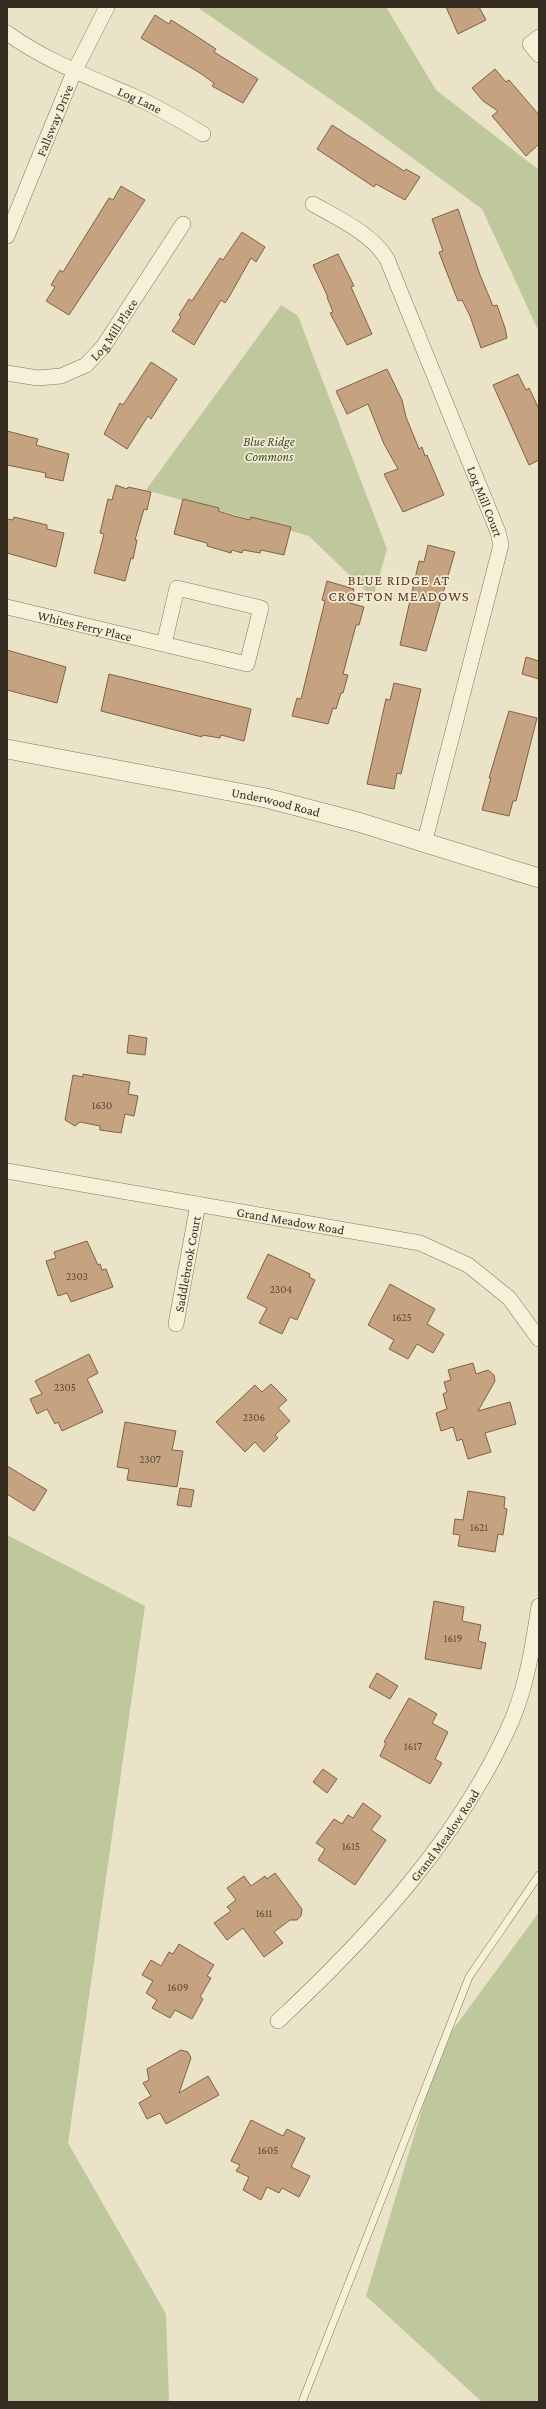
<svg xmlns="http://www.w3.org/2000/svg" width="546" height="2409" font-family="'Crimson Pro',serif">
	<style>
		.green { fill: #bfc89c }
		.building { fill: #c5a280; stroke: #816246 }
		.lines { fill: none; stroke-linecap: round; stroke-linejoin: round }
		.service-casing { stroke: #84755e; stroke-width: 8 }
		.minor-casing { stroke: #84755e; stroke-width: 16 }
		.tertiary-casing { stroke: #84755e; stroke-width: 20 }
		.service { stroke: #f6f0d9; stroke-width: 7 }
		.minor { stroke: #f6f0d9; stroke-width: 15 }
		.tertiary { stroke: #f6f0d9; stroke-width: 19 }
		.labels { text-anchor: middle; stroke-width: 3.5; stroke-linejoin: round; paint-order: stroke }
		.number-label { font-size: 11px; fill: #5a4a38 }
		.street-label { font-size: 13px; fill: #362c20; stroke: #f2ecd6 }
		.park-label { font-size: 13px; font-style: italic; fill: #435029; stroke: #f2ecd6 }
		.neighbourhood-label { font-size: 14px; letter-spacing: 1px; fill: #5f3523; stroke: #f2ecd6 }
	</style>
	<rect width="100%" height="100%" fill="#eae3c7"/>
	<!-- green -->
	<g class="green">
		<path d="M 197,7 L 386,7 L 436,90 L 539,170 L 539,332 L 482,209 L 362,121 Z"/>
		<path d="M 281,305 L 298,316 L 387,549 L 373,598 L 309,536 L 146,490 Z"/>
		<path d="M 7,1535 L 145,1606 L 68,2143 L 166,2314 L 169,2402 L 7,2402 Z"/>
		<path d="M 539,1912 L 539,2402 L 482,2402 L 366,2296 L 441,2046 Z"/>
	</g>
	<!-- building -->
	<g class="building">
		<path d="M 446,7 L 479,7 L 486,20 L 458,34 Z"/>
		<path d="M 155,15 L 169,24 L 171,20 L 187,30 L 216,49 L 214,52 L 258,79 L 243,103 L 212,86 L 214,83 L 200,73 L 141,38 Z"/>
		<path d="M 495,69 L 506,82 L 509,80 L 539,115 L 539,144 L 526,156 L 492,116 L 498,111 L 483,101 L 472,88 Z"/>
		<path d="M 332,125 L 404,171 L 406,169 L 420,177 L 405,200 L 376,184 L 374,187 L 317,149 Z"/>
		<path d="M 121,186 L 145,200 L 69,315 L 46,301 L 55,287 L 51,285 L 60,270 L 63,272 L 109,198 L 113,200 Z"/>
		<path d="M 458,209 L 480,275 L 493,306 L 497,305 L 505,328 L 507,338 L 481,348 L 470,316 L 462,300 L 458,301 L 445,268 L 439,252 L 443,251 L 432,219 Z"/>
		<path d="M 242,232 L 265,247 L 256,262 L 251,258 L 229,297 L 225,303 L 221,300 L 194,345 L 172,331 L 181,317 L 179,315 L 189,299 L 192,301 L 220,258 L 223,260 Z"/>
		<path d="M 338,254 L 354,286 L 351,287 L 372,334 L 347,345 L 330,313 L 333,312 L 327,297 L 328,297 L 313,265 Z"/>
		<path d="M 151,362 L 177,379 L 151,419 L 148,416 L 146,419 L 127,449 L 104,434 L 120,403 L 123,405 Z"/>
		<path d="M 387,369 L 402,400 L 406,417 L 419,449 L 422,447 L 425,456 L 427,455 L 444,495 L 403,512 L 384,474 L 398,469 L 384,444 L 368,404 L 347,414 L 336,391 Z"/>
		<path d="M 518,374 L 526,390 L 529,388 L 539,409 L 539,460 L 529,465 L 493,385 Z"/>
		<path d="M 7,431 L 38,439 L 36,445 L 69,454 L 63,481 L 45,477 L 46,473 L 7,465 Z"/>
		<path d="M 116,485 L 127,489 L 128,487 L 151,492 L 147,510 L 144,509 L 135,540 L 137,540 L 133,559 L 131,558 L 125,581 L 94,573 L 104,534 L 100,533 L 108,499 L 112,500 Z"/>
		<path d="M 183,499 L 219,508 L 218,511 L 234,516 L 250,520 L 251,517 L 291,527 L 284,555 L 261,550 L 260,553 L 243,550 L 242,553 L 232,550 L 231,553 L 207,546 L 207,543 L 174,534 Z"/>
		<path d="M 14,517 L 47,525 L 47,529 L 64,533 L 56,567 L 7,553 L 7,519 L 13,520 Z"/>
		<path d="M 428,545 L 455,552 L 426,651 L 400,645 L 419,561 L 424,562 Z"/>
		<path d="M 327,581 L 354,589 L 350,603 L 364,607 L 359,625 L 356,625 L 343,674 L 348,675 L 343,693 L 341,693 L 336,709 L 333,708 L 328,724 L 292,716 L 297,698 L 301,699 L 325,601 L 322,600 Z"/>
		<path d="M 7,650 L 66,667 L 57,703 L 7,690 Z"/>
		<path d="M 526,657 L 539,661 L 539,679 L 522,674 Z"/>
		<path d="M 109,674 L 251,709 L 244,741 L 221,735 L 220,738 L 202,735 L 202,737 L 101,711 Z"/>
		<path d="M 394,683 L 421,689 L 401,774 L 397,773 L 394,789 L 367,784 L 386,699 L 390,700 Z"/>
		<path d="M 509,711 L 537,718 L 516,801 L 513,801 L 509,816 L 482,810 L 491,778 L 489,778 Z"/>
		<path d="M 129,1035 L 147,1038 L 145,1055 L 127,1053 Z"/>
		<path d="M 83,1074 L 130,1082 L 128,1094 L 138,1096 L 134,1116 L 125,1114 L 121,1133 L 100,1130 L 100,1126 L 80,1122 L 75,1126 L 65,1120 L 73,1075 L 83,1077 Z"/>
		<path d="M 87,1241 L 98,1265 L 100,1264 L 102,1270 L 106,1269 L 113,1287 L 71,1302 L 67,1293 L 58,1296 L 46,1261 L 56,1258 L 54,1252 Z"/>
		<path d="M 268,1254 L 310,1274 L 309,1277 L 315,1280 L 297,1320 L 290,1317 L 282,1334 L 259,1323 L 267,1308 L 247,1298 Z"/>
		<path d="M 390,1284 L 435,1309 L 427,1324 L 444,1334 L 433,1353 L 417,1344 L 408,1359 L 389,1349 L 394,1340 L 368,1325 Z"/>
		<path d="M 89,1354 L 98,1373 L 87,1379 L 103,1412 L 62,1431 L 58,1422 L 55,1424 L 47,1409 L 37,1414 L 30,1399 L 42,1394 L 35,1381 Z"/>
		<path d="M 473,1363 L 476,1374 L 488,1370 L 494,1375 L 495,1381 L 478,1411 L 510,1402 L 516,1424 L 485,1433 L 491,1452 L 468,1459 L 462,1439 L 457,1441 L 453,1427 L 441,1431 L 436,1413 L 447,1409 L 443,1394 L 447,1392 L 444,1382 L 451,1380 L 448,1370 Z"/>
		<path d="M 271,1384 L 287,1400 L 278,1408 L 290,1421 L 275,1435 L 278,1438 L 264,1452 L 255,1442 L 245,1452 L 216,1422 L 255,1385 L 262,1392 Z"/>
		<path d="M 125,1422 L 176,1431 L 172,1450 L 183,1451 L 177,1487 L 127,1480 L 129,1469 L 117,1467 Z"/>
		<path d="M 7,1466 L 47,1490 L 34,1511 L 7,1494 Z"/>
		<path d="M 180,1488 L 194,1490 L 191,1507 L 177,1505 Z"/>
		<path d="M 468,1491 L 505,1497 L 504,1508 L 507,1509 L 503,1535 L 498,1534 L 495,1552 L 458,1546 L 460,1535 L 453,1534 L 455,1519 L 463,1520 Z"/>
		<path d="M 434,1601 L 464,1607 L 462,1621 L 481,1625 L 478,1641 L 486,1643 L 481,1669 L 425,1659 Z"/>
		<path d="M 377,1673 L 398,1686 L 390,1699 L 369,1687 Z"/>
		<path d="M 409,1698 L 437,1714 L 432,1723 L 448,1732 L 435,1759 L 442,1763 L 430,1784 L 380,1756 L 386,1743 L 384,1742 Z"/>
		<path d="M 323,1769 L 337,1779 L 327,1793 L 313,1782 Z"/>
		<path d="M 363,1803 L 381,1816 L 371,1830 L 386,1840 L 355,1885 L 318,1860 L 325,1849 L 316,1843 L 334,1819 L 342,1824 L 348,1815 L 353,1818 Z"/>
		<path d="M 275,1873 L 302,1909 L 301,1916 L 297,1920 L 290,1920 L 274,1932 L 283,1943 L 264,1957 L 243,1928 L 227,1940 L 214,1923 L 231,1911 L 227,1907 L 236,1900 L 227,1888 L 244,1876 L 251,1886 L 265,1876 L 267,1879 Z"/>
		<path d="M 179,1944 L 214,1965 L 207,1976 L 211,1978 L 200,1997 L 203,1999 L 192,2019 L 175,2010 L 170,2018 L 152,2008 L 157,2000 L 146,1993 L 153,1981 L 142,1975 L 151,1960 L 161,1966 L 169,1952 L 173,1954 Z"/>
		<path d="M 181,2050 L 188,2052 L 191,2058 L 179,2093 L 208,2076 L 219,2095 L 166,2124 L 160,2113 L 147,2119 L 139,2103 L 151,2096 L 143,2083 L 149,2080 L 147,2069 Z"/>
		<path d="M 251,2120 L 283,2136 L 287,2129 L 305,2138 L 291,2167 L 310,2176 L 299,2197 L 282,2188 L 279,2193 L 267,2187 L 261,2200 L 243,2190 L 249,2177 L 236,2171 L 240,2165 L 231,2161 Z"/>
	</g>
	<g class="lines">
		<!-- service casing -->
		<g class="service-casing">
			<path id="service" d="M 302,2402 L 469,1977 L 539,1875"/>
		</g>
		<!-- minor casing -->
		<g class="minor-casing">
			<g id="minor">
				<path id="s1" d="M 7,33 C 46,61 89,77 133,96 C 158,107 180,120 203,134"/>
				<path d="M 539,37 L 530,44 L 539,55"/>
				<path id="s2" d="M 313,204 C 339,219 371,233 387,259 L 498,532 L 501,545 L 424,844"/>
				<path id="s3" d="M 7,236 L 74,72 L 107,7"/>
				<path id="s4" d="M 7,373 L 38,378 L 61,376 L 86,365 L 103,347 L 183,224"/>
				<path id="s5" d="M 7,607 L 247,664 L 261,608 L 177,588 L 164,644"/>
				<path id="s6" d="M 7,1171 L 420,1243 L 468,1265 L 509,1298 L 539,1339"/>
				<path id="s7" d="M 176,1324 L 198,1204"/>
				<path id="s8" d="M 278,2021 C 370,1935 461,1837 512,1720 C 527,1684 533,1645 539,1606"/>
			</g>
		</g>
		<!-- tertiary casing -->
		<g class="tertiary-casing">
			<g id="tertiary">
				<path id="s9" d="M 7,749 L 266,798 L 358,822 L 539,878"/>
			</g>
		</g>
		<!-- service -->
		<use href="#service" class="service"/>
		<!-- minor -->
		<use href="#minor" class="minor"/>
		<!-- tertiary -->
		<use href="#tertiary" class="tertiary"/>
	</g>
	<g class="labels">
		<!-- number labels -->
		<g class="number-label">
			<text x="102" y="1109">1630</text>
			<text x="77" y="1280">2303</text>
			<text x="281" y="1293">2304</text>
			<text x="402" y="1321">1625</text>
			<text x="65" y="1391">2305</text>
			<text x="254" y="1421">2306</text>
			<text x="150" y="1463">2307</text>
			<text x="479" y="1531">1621</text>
			<text x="453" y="1642">1619</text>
			<text x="413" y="1750">1617</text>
			<text x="351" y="1850">1615</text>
			<text x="264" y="1917">1611</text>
			<text x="178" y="1991">1609</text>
			<text x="268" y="2154">1605</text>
		</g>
		<!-- street labels -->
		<g class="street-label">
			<text dy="5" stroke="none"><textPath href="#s1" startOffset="149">Log Lane</textPath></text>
			<text dy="5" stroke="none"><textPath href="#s3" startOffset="125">Fallsway Drive</textPath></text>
			<text dy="5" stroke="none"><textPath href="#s4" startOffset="127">Log Mill Place</textPath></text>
			<text dy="5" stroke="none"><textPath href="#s2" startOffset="355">Log Mill Court</textPath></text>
			<text dy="5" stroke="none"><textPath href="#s5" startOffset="80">Whites Ferry Place</textPath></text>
			<text dy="5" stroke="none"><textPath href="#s9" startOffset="274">Underwood Road</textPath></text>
			<text dy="5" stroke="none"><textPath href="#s6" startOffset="288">Grand Meadow Road</textPath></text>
			<text dy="5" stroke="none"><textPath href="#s7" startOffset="61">Saddlebrook Court</textPath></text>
			<text dy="5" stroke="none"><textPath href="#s8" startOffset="250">Grand Meadow Road</textPath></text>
		</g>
		<!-- park labels -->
		<g class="park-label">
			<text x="269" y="446">Blue Ridge<tspan x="269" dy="15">Commons</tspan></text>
		</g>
		<!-- neighbourhood labels -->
		<g class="neighbourhood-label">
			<text x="399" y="585">BLUE RIDGE AT<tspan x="399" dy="16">CROFTON MEADOWS</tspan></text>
		</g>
	</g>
	<!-- border -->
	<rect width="546" height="2409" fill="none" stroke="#362c20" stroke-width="16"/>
</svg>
